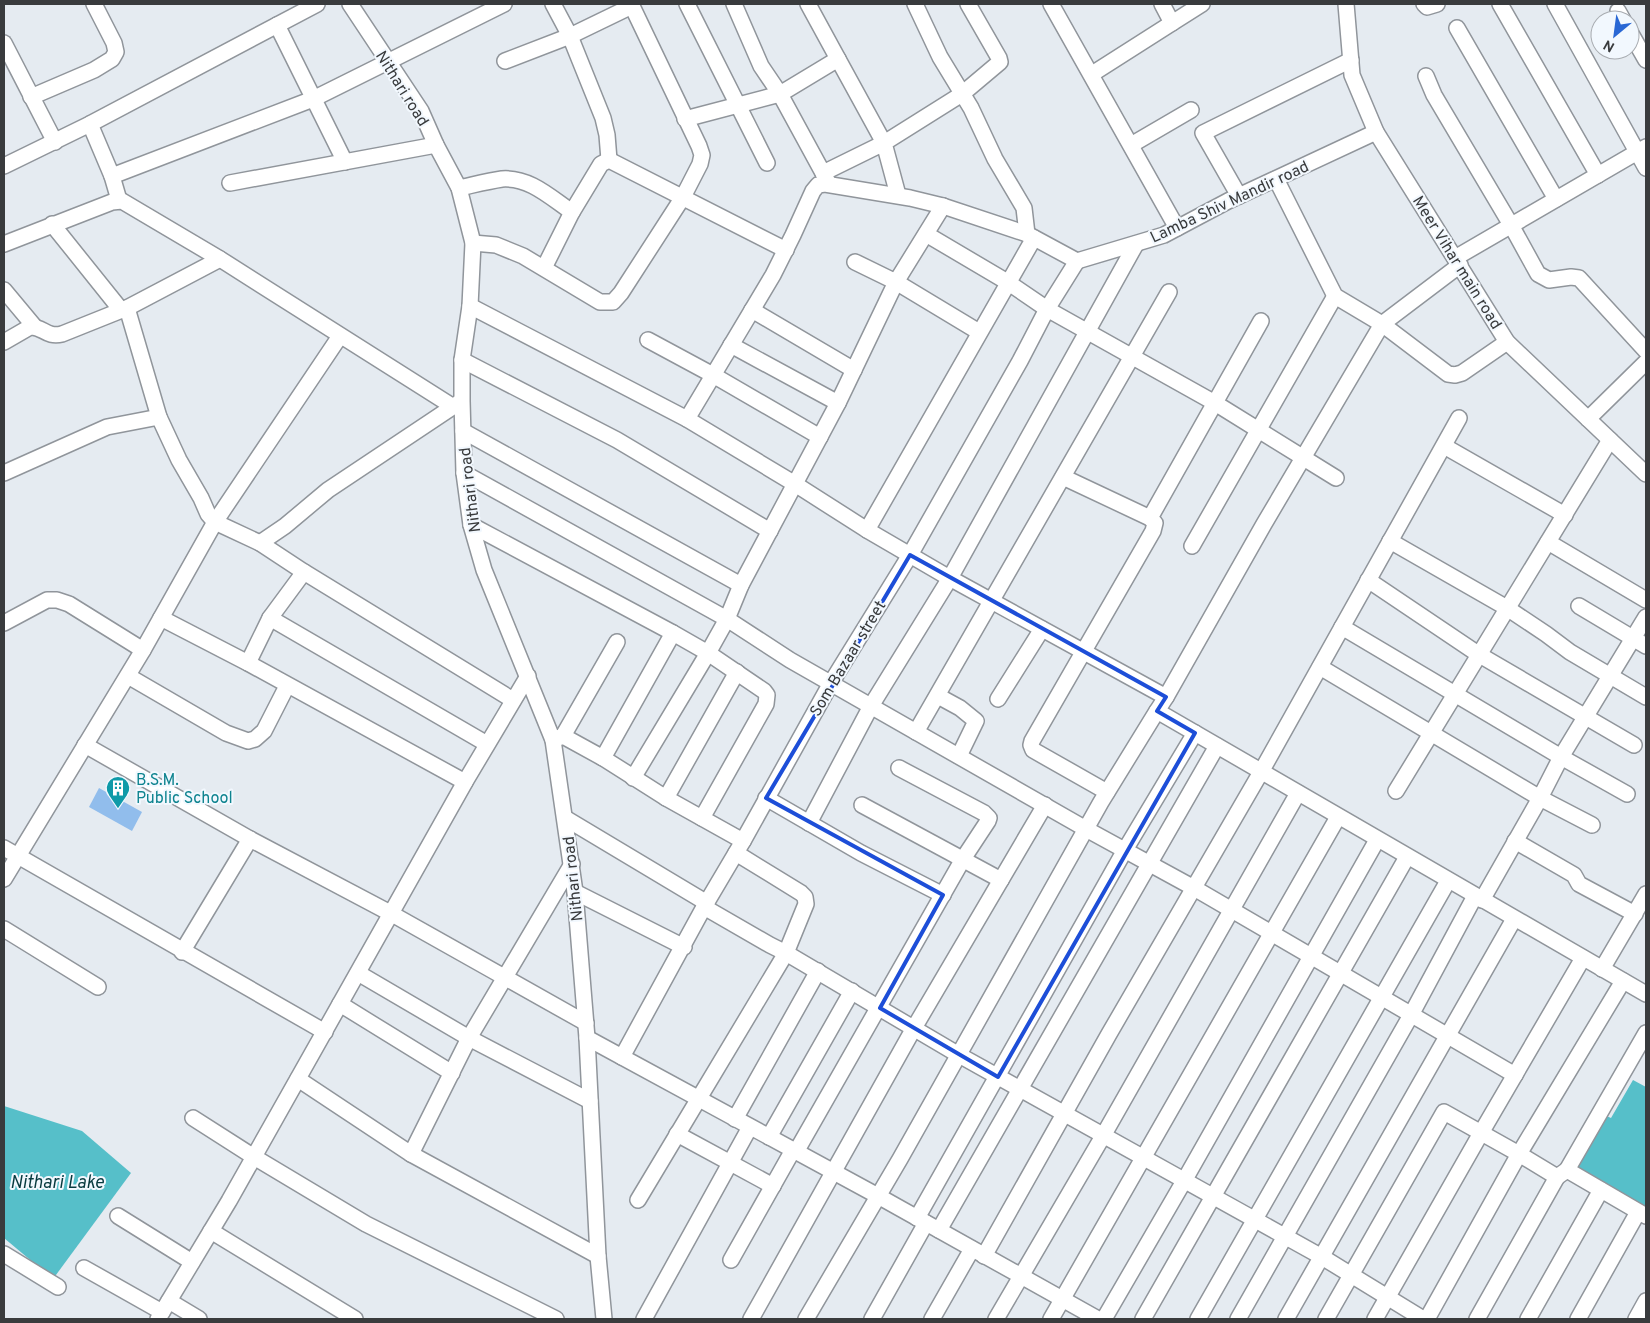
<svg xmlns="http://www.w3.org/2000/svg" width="1650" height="1323" font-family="Overpass,sans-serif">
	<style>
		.green { fill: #91bdec }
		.water { fill: #56bfc9 }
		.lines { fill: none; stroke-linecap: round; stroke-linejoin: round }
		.street-casing { stroke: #90959b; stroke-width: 18 }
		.street { stroke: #fff; stroke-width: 15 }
		.marked { fill: none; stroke: #1d4ed8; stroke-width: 4; stroke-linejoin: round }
		.labels { text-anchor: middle; stroke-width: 4; stroke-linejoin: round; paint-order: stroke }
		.street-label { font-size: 16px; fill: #393b3d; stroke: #f2f8fe }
		.culture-label { font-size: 16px; fill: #0d838f; stroke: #f2f8fe; text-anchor: start }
		.water-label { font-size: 18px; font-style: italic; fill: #073a3f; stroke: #f2f8fe }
	</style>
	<rect width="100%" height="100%" fill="#e5ebf1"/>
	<!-- green -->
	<path class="green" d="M 99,788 L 142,812 L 132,831 L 89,807 Z"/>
	<!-- water -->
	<g class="water">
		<path d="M 1633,1080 L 1646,1087 L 1646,1216 L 1569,1172 L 1602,1114 L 1611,1118 Z"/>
		<path d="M 4,1106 L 82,1131 L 131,1173 L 53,1279 L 4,1238 Z"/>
	</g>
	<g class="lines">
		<!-- street casing -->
		<g class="street-casing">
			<g id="street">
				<path d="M 350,4 L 421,111 L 436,145 L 459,188 L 473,243 L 470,306 L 462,360 L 462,401 L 464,473 L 471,525 L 484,570 L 553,740 L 575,892 L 587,1038 L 598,1256 L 604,1319"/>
				<path d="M 553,4 L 570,36 L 603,118 L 607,135 L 609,160"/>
				<path d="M 687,4 L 767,163"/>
				<path d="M 808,4 L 838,59 L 780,94 L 829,184"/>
				<path d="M 915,4 L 940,57 L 971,108 L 995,159 L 1024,208 L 1027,234"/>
				<path d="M 1051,4 L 1177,228"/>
				<path d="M 1346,4 L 1352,75 L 1376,132 L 1507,342 L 1646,474"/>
				<path d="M 1424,4 L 1427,7 L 1437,4"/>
				<path d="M 1500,4 L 1598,175"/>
				<path d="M 1555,4 L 1646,168"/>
				<path d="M 1618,11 L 1623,20"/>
				<path d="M 1172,23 L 1202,4"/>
				<path d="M 277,25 L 345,162"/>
				<path d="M 1457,28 L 1556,199"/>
				<path d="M 1630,32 L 1646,60"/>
				<path d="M 4,43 L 55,142"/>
				<path d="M 505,61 L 570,36 L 632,6"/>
				<path d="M 1092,74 L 1172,23 L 1162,4"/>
				<path d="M 1426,76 L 1434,95 L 1511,225 L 1538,274 L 1549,280 L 1571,277 L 1579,278 L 1646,351"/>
				<path d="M 31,97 L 94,70 L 112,59 L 116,52 L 114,43 L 94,4"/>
				<path d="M 685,119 L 780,94 L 761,66 L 734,4"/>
				<path d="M 90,124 L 112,176 L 119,200"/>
				<path d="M 1131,145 L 1191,110"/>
				<path d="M 4,166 L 90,124 L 317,4"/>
				<path d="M 823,173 L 884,143 L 838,59"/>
				<path d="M 112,176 L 313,99 L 504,4"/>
				<path d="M 1276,179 L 1335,296 L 1382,324 L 1448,374 L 1455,375 L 1462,373 L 1507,342"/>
				<path d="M 230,183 L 436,145"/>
				<path d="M 459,188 C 473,185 488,181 502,179 C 530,177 551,198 572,212"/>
				<path d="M 898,195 L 884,143 L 962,94 L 1000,62 L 999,58 L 968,4"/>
				<path d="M 1239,196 L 1203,133 L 1351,60"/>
				<path d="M 52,224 L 121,310"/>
				<path d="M 926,234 L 1009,283 L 1047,309 L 1215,403 L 1336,478"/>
				<path d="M 473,243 L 496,245 L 523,256 L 600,302 L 613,302 L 621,293 L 683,197 L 700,164 L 702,155 L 699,146 L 631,4"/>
				<path d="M 4,244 L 112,202 L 122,201 L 220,259 L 452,406"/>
				<path d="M 1455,258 L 1646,147"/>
				<path d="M 1077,261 L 1164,235 L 1228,201 L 1376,132"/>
				<path d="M 855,262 L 896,282 L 979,332"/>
				<path d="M 544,268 L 572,212 L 601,164 L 609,160 L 786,250"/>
				<path d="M 4,290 L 34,326"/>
				<path d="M 470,306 L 687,419 L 795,484 L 867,530 L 946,576 L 1166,697 L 1157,711 L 1646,994"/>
				<path d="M 127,308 L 159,417 L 179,460 L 201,498 L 208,514 L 215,522 L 260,543 L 304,572 L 513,700"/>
				<path d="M 752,310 L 854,370"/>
				<path d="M 648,340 L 713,375 L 820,437"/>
				<path d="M 4,342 L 30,327 C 43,326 46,338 62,334 L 127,308 L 220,259"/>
				<path d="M 731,345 L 838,403"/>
				<path d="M 462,360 L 617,440 L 770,531"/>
				<path d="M 687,419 L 773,275 L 793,235 L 813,191 L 818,185 L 825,184 L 910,198 L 943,206 L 1027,234 L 1077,261"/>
				<path d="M 1588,419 L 1646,362"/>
				<path d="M 463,431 L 741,585"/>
				<path d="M 1444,446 L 1565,515"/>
				<path d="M 4,473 L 107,427 L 159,417"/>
				<path d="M 464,473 L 727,619 L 790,660 L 1086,829 L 1194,888 L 1515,1075"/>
				<path d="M 1063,477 L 1150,518"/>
				<path d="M 471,525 L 673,633 L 708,653 L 764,691 L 767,695 L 766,704 L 702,818"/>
				<path d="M 867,530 L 1034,238"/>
				<path d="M 1390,541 L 1507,608 L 1546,634 L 1570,652 L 1646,697"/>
				<path d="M 1548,542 L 1646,600"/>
				<path d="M 260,543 L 285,526 L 328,490 L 460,402"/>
				<path d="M 1192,546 L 1335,296"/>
				<path d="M 1368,580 L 1478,654 L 1634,745"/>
				<path d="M 1579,606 L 1646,646"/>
				<path d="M 161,618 L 248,663 L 465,782"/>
				<path d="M 270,618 L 487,744"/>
				<path d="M 4,623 L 47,600 L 57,600 L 69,604 L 143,650"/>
				<path d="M 1342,627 L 1561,757 L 1627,794"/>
				<path d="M 248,663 L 270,618 L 304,572"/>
				<path d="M 1320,667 L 1540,798 L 1592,825"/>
				<path d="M 128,676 L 226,733 L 248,741 L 255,739 L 264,731 L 287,686"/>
				<path d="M 938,696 L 960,708 L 976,721 L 959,756"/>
				<path d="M 1166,697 L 1264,524 L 1382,324 L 1460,265"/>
				<path d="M 998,699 L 1042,629"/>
				<path d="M 916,732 L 1169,292"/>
				<path d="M 563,736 L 617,642"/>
				<path d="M 553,740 L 563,736 L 603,758 L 666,798 L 743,841"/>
				<path d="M 85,745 L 250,839 L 392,914 L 586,1023"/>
				<path d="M 603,758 L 673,633"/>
				<path d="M 633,778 L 708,653 L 727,619 L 741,585 L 838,403 L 896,282 L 943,206"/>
				<path d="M 1396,791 L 1610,440"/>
				<path d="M 1107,792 L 1033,750 L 1031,745 L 1032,741 L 1153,531 L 1155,523 L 1150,518 L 1261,321"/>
				<path d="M 666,798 L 737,672"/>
				<path d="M 766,798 L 861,853 L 943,895"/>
				<path d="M 862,805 L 1001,880"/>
				<path d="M 565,818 L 707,903"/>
				<path d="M 809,823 L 871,706 L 950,578 L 1136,244"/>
				<path d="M 1515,841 L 1574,875 L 1579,884 L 1635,914"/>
				<path d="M 4,848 L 325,1032"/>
				<path d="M 4,879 L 143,650 L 215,522 L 340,336"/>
				<path d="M 575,892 L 684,947"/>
				<path d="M 1482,900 L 1540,798 L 1561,757 L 1646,617"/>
				<path d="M 704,907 L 770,945 L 786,953 L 959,1055 L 1322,1257 L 1423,1319"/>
				<path d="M 4,929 L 98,987"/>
				<path d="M 182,952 L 250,839"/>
				<path d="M 1602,969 L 1646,894"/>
				<path d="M 358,973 L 469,1038 L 590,1101"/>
				<path d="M 340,1004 L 452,1073"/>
				<path d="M 587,1038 L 878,1196 L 1098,1319"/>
				<path d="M 622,1057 L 704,907 L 743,841 L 831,683 L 910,555 L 1020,361 L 1047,309 L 1077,261"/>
				<path d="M 298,1079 L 411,1154 L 469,1038 L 572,864"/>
				<path d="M 193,1118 L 254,1157 L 366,1224 L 556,1319"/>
				<path d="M 735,1119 L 818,971"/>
				<path d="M 677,1134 L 773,1186"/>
				<path d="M 769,1137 L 852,991"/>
				<path d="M 796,1152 L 963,859 L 988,821 L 989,818 L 984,813 L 899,768"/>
				<path d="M 411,1154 L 598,1256"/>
				<path d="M 1567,1170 L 1646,1033"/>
				<path d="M 638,1200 L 786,953 L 806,904 L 805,897 L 801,893 L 736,853"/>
				<path d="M 118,1216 L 192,1262"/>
				<path d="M 917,1218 L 1125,850 L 1195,733"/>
				<path d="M 939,1230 L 1217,746"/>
				<path d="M 211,1231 L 355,1319"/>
				<path d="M 4,1254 L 58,1287"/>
				<path d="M 984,1256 L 1109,1034 L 1261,772 L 1459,418"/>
				<path d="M 731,1260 L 793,1150"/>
				<path d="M 84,1268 L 162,1312"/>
				<path d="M 169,1301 L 199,1319"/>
				<path d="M 158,1319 L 229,1201 L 465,782 L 528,676"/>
				<path d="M 644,1319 L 750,1127"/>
				<path d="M 751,1319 L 914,1028 L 1045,805"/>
				<path d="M 806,1319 L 900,1159 L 1101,802 L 1157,711"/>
				<path d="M 872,1319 L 926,1223"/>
				<path d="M 932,1319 L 972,1249"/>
				<path d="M 996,1319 L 1103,1136 L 1298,793"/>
				<path d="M 1051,1319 L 1338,817"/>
				<path d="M 1104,1319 L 1184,1181 L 1377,840"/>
				<path d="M 1143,1319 L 1407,857"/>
				<path d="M 1198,1319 L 1448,881"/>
				<path d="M 1238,1319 L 1411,1015 L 1475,896"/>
				<path d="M 1286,1319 L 1514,919"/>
				<path d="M 1326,1319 L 1444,1112 L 1519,1154 L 1557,1177 L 1567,1170 L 1646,1216"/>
				<path d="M 1375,1319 L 1481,1133 L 1583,958"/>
				<path d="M 1427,1319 L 1519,1154 L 1623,981"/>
				<path d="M 1477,1319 L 1557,1177"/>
				<path d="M 1528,1319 L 1601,1190"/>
				<path d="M 1578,1319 L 1638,1212"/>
				<path d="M 1636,1319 L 1646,1301"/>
			</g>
		</g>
		<!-- street -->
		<use href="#street" class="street"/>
	</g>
	<!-- marked area -->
	<path class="marked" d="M 910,555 L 1166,697 L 1157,711 L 1195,733 L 998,1077 L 880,1008 L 943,895 L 766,798 Z"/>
	<!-- icons -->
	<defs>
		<g id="building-pin" transform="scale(1.25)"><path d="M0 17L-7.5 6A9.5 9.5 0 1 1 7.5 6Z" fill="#0f9aa8" stroke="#f2f8fe"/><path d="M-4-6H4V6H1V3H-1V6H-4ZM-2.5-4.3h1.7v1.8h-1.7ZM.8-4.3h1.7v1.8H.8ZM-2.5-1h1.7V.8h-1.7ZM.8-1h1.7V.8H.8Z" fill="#fff"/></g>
	</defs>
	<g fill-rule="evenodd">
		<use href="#building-pin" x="118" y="788"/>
	</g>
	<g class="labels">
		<!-- street labels -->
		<g class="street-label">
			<text transform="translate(403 88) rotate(58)" y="6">Nithari road</text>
			<text transform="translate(1229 201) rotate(-25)" y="6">Lamba Shiv Mandir road</text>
			<text transform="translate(1458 262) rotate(58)" y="6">Meer Vihar main road</text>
			<text transform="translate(469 490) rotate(-97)" y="6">Nithari road</text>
			<text transform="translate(847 658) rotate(-59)" y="6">Som Bazaar street</text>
			<text transform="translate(572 879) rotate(-96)" y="6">Nithari road</text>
		</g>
		<!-- culture labels -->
		<g class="culture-label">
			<text x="136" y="785">B.S.M.<tspan x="136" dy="18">Public School</tspan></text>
		</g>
		<!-- water labels -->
		<g class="water-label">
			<text x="57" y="1188">Nithari Lake</text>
		</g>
	</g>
	<!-- border -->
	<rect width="1650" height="1323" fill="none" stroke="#393b3d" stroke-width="10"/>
	<!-- north arrow -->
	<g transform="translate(1615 35) rotate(209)"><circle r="24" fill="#f2f8fe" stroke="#a8acb1"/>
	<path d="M0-4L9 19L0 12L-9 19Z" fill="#2967d4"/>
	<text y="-8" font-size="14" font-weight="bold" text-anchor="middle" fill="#393b3d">N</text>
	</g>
</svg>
